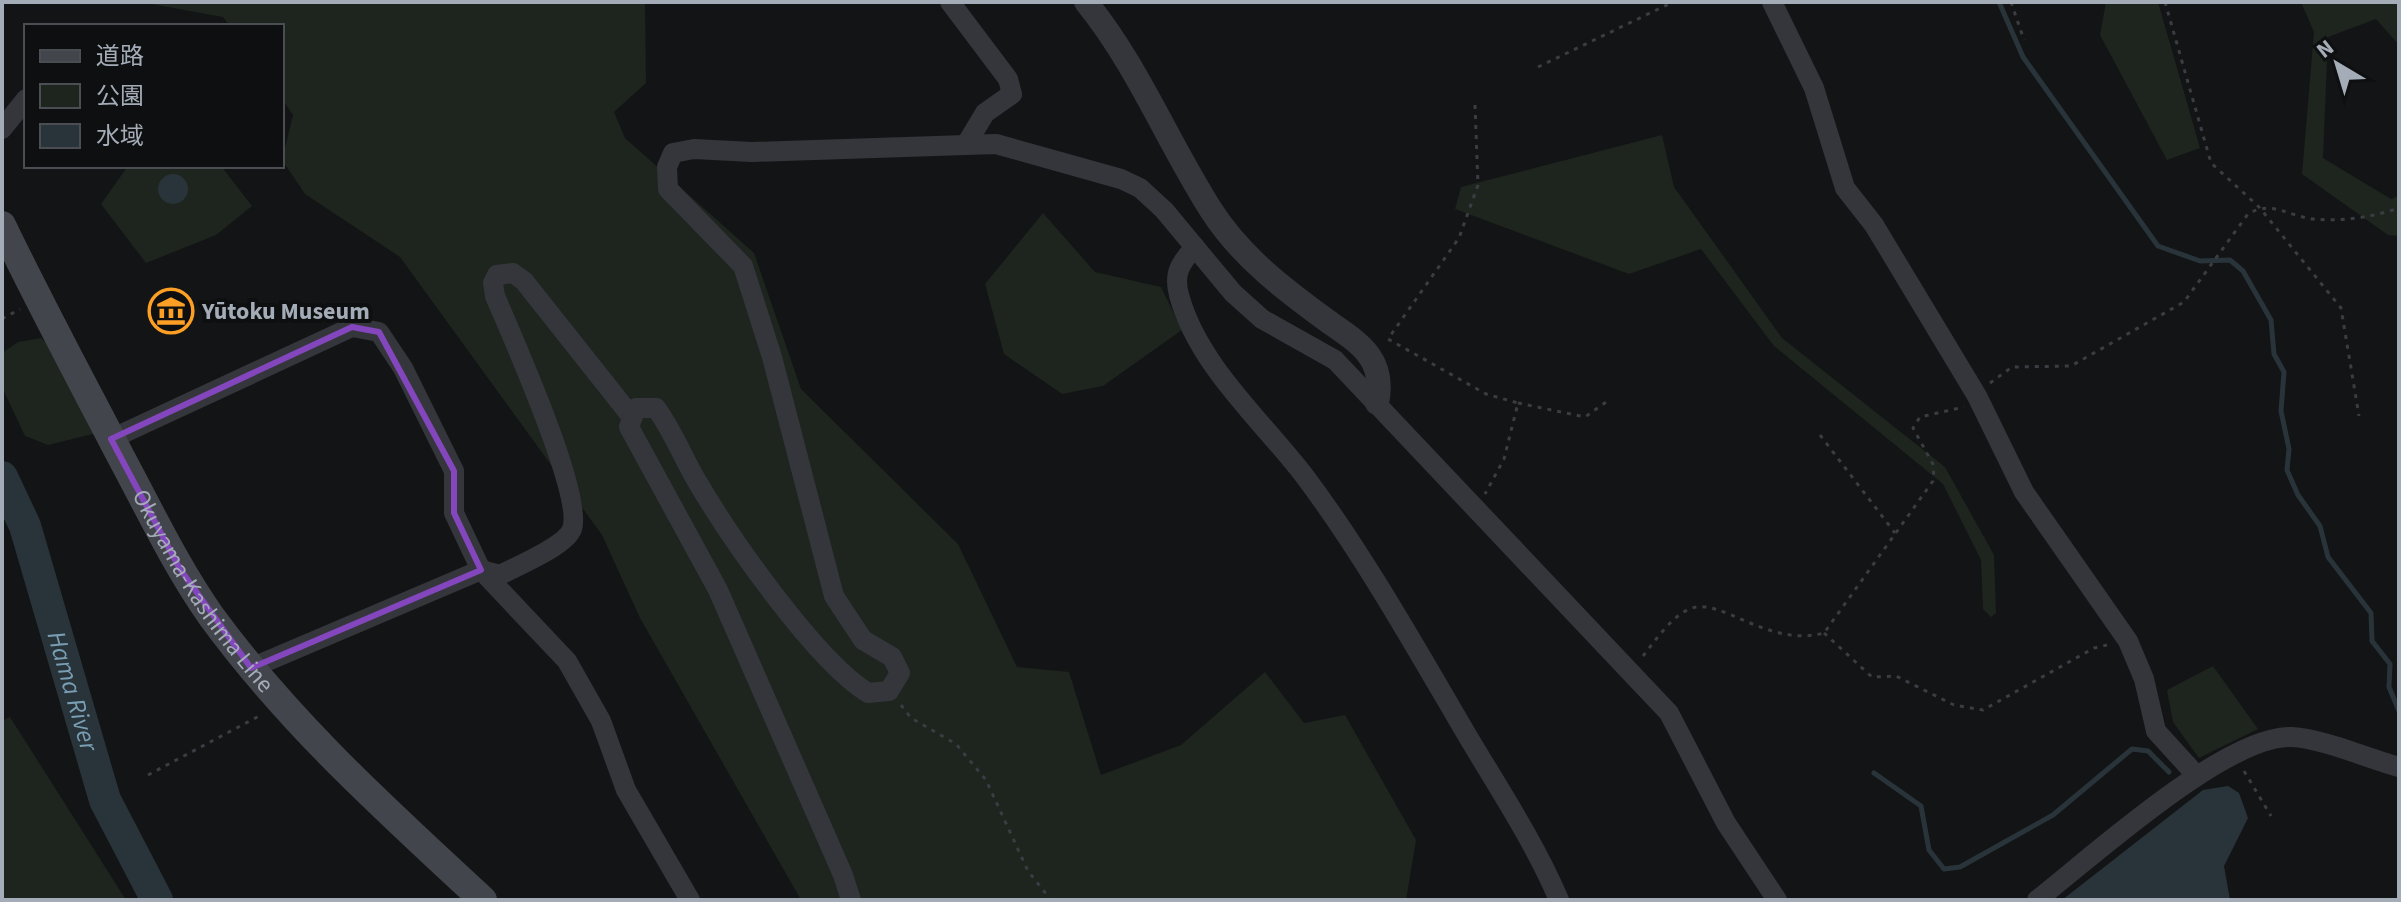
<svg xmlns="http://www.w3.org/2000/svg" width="2401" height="902" font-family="'Source Sans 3','Noto Sans JP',sans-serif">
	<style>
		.green { fill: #1d251e }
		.water { fill: #29343a }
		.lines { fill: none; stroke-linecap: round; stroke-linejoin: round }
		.stream { stroke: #29343a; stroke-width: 5 }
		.river { stroke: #29343a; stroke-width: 32 }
		.path { stroke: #3a3d42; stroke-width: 3; stroke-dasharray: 4 6; stroke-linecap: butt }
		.minor { stroke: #34363b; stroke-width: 20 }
		.tertiary { stroke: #34363b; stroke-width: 24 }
		.secondary { stroke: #42454b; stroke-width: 28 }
		.marked { fill: none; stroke: #8346bd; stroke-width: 6; stroke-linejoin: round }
		.labels { text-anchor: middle; stroke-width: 8; stroke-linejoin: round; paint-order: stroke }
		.poi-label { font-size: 24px; font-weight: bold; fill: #a4acb7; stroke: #0e0f10; text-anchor: start }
		.street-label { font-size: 24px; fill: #a4acb7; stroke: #0e0f10 }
		.water-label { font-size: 26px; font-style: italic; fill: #799eb4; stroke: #0e0f10 }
	</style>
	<rect width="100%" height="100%" fill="#131415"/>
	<!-- green -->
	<g class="green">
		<path d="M 140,2 L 645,2 L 646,83 L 614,112 L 625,138 L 754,253 L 801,389 L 958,544 L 1017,667 L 1069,672 L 1101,775 L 1181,745 L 1265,672 L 1304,723 L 1345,715 L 1416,840 L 1406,900 L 801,900 L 640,618 L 602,535 L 400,257 L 305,194 L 282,160 L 293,115 L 282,99 L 282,26 L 230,26 L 223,17 Z"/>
		<path d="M 2106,2 L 2158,2 L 2200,148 L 2167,160 L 2100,35 Z"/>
		<path d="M 2301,2 L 2399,2 L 2399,45 L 2376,19 L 2328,37 L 2323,158 L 2391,199 L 2399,196 L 2399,236 L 2388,235 L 2302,174 L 2314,32 Z"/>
		<path d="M 1662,135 L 1674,187 L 1782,338 L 1945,467 L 1994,555 L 1996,613 L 1991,617 L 1983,609 L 1981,560 L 1943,484 L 1774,346 L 1701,249 L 1629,274 L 1455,209 L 1461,187 Z"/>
		<path d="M 128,166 L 221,166 L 252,206 L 216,235 L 146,263 L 101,204 Z"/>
		<path d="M 1043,213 L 1095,272 L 1161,287 L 1182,330 L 1103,386 L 1062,394 L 1004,354 L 985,284 Z"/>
		<path d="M 41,338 L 55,351 L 97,433 L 48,445 L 25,436 L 2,387 L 2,353 L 18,342 Z"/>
		<path d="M 2213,666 L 2258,729 L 2199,758 L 2173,722 L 2167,690 Z"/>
		<path d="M 10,717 L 126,900 L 2,900 L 2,721 Z"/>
	</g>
	<!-- water -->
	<g class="water">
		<circle cx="173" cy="189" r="15"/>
		<path d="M 2228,786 L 2239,793 L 2248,818 L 2224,866 L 2230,900 L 2062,900 L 2203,790 Z"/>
	</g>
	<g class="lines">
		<!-- stream -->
		<g class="stream">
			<path d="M 1999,2 L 2023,57 L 2158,246 L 2200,261 L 2230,260 L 2243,271 L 2271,320 L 2274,354 L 2284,372 L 2281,411 L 2289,449 L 2287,470 L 2298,495 L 2320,526 L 2328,557 L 2371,613 L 2372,641 L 2390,664 L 2389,687 L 2399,711"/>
			<path d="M 1874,773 L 1921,806 L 1929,850 L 1944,869 L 1960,867 L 2053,815 L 2132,749 L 2148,751 L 2169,772"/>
		</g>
		<!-- river -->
		<path class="river" id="s1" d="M 2,477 L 25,526 L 105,800 L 157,900"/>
		<!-- path -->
		<g class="path">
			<path d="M 2011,2 L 2024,40"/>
			<path d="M 2165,2 L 2211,163 L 2259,207 L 2341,308 L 2359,416"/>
			<path d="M 1538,67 L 1673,2"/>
			<path d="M 1475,105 L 1478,185 L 1459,238 L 1388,339 L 1486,394 L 1518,403 L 1504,459 L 1485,494"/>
			<path d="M 2,319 L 20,309"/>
			<path d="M 1990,383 L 2012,367 L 2071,366 L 2184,302 L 2248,214 C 2272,200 2288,216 2313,219 C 2341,222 2373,217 2399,208"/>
			<path d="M 1518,403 L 1585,417 L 1609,400"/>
			<path d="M 1820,435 L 1895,533"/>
			<path d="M 1824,633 L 1872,677 L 1896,676 L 1954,705 L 1983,710 L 2094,648 L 2107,645"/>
			<path d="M 1643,656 C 1655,641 1673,614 1692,608 C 1722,598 1769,648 1824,633 L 1933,481 L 1934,466 L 1913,428 L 1920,417 L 1964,407"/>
			<path d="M 901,705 L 911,718 L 956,744 L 986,780 L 1028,871 L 1051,900"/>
			<path d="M 2244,771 L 2271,816"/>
			<path d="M 148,775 L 261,715"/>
		</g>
		<!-- minor -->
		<g class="minor">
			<path d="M 950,2 L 1008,79 L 1012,94 L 985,113 L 967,143"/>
			<path d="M 1772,2 L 1814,88 L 1845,188 L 1874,225 L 1977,396 L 2024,492 L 2128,641 L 2144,679 L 2156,731 L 2197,776"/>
			<path d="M 2,129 L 26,99"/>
			<path d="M 1195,247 C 1181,262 1173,273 1179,295 C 1198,366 1263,421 1306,478 C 1363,554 1416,648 1464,730 C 1497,786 1534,841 1559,900"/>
			<path d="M 111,439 L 352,327 L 379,332 L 403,368 L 454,471 L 454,513 L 481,570 L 567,661 L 601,721 L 626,790 L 690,900"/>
			<path d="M 251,668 L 481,570 L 500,575 C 517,566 566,546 572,529 C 584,496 511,334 495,296 L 493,283 L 497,275 L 513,273 L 524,281 L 631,416"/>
			<path d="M 851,900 L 843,875 L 718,590 L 629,427 L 636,408 L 656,408 C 673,431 683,458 698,483 C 731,539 815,660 868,693 L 889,691 L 900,673 L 892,657 L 863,640 L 834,596 L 772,357 L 743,266 L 668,189 L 667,167 L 673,153 L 694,149 L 752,152 L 996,144 L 1121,179 L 1140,188 L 1164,210 L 1233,293 L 1262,319 L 1335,360 L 1669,713 L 1726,823 L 1777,900"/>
			<path d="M 2037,900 C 2092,857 2227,734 2292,737 C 2320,738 2370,759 2399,767"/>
		</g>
		<!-- tertiary -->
		<path class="tertiary" d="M 1086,2 C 1138,66 1167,141 1211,210 C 1241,257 1285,290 1329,322 C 1361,344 1386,360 1377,403"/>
		<!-- secondary -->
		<path class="secondary" id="s2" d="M 2,225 C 40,304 81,380 121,457 C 150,511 176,566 211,616 C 289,723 386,810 483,900"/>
	</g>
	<!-- marked area -->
	<path class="marked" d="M 352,327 L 379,332 L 454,471 L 454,513 L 481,570 L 251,668 L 180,569 L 111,439 Z"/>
	<!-- icons -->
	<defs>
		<g id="museum-ring" transform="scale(2.3)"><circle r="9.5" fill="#0e0f10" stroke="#fd9f24" stroke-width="1.5"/><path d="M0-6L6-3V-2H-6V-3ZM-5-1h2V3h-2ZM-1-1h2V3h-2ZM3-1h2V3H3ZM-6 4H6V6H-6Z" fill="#fd9f24"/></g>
	</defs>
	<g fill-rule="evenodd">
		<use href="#museum-ring" x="171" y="311"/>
	</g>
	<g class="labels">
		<!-- poi labels -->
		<g class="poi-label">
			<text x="202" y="319">Yūtoku Museum</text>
		</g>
		<!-- street labels -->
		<g class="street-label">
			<text dy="8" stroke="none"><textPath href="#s2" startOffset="418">Okuyama-Kashima Line</textPath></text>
		</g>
		<!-- water labels -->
		<g class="water-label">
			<text dy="9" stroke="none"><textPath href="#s1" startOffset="226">Hama River</textPath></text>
		</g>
	</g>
	<!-- border -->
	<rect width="2401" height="902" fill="none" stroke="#a4acb7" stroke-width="8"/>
	<!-- legend -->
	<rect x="24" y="24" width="260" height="144" fill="#0e0f10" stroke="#4a4e53" stroke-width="2"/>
	<rect x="40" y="50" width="40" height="12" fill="#42454b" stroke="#4a4e53" stroke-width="2"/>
	<text x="96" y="64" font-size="24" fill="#a4acb7">道路</text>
	<rect x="40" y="84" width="40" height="24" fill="#1d251e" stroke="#4a4e53" stroke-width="2"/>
	<text x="96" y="104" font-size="24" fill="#a4acb7">公園</text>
	<rect x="40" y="124" width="40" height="24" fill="#29343a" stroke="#4a4e53" stroke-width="2"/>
	<text x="96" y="144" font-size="24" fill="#a4acb7">水域</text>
	<!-- north arrow -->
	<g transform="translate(2337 64) rotate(322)" stroke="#0e0f10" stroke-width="6" paint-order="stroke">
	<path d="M0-6L14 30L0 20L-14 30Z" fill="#a4acb7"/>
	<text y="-12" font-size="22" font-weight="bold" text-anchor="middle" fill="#a4acb7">N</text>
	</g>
</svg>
